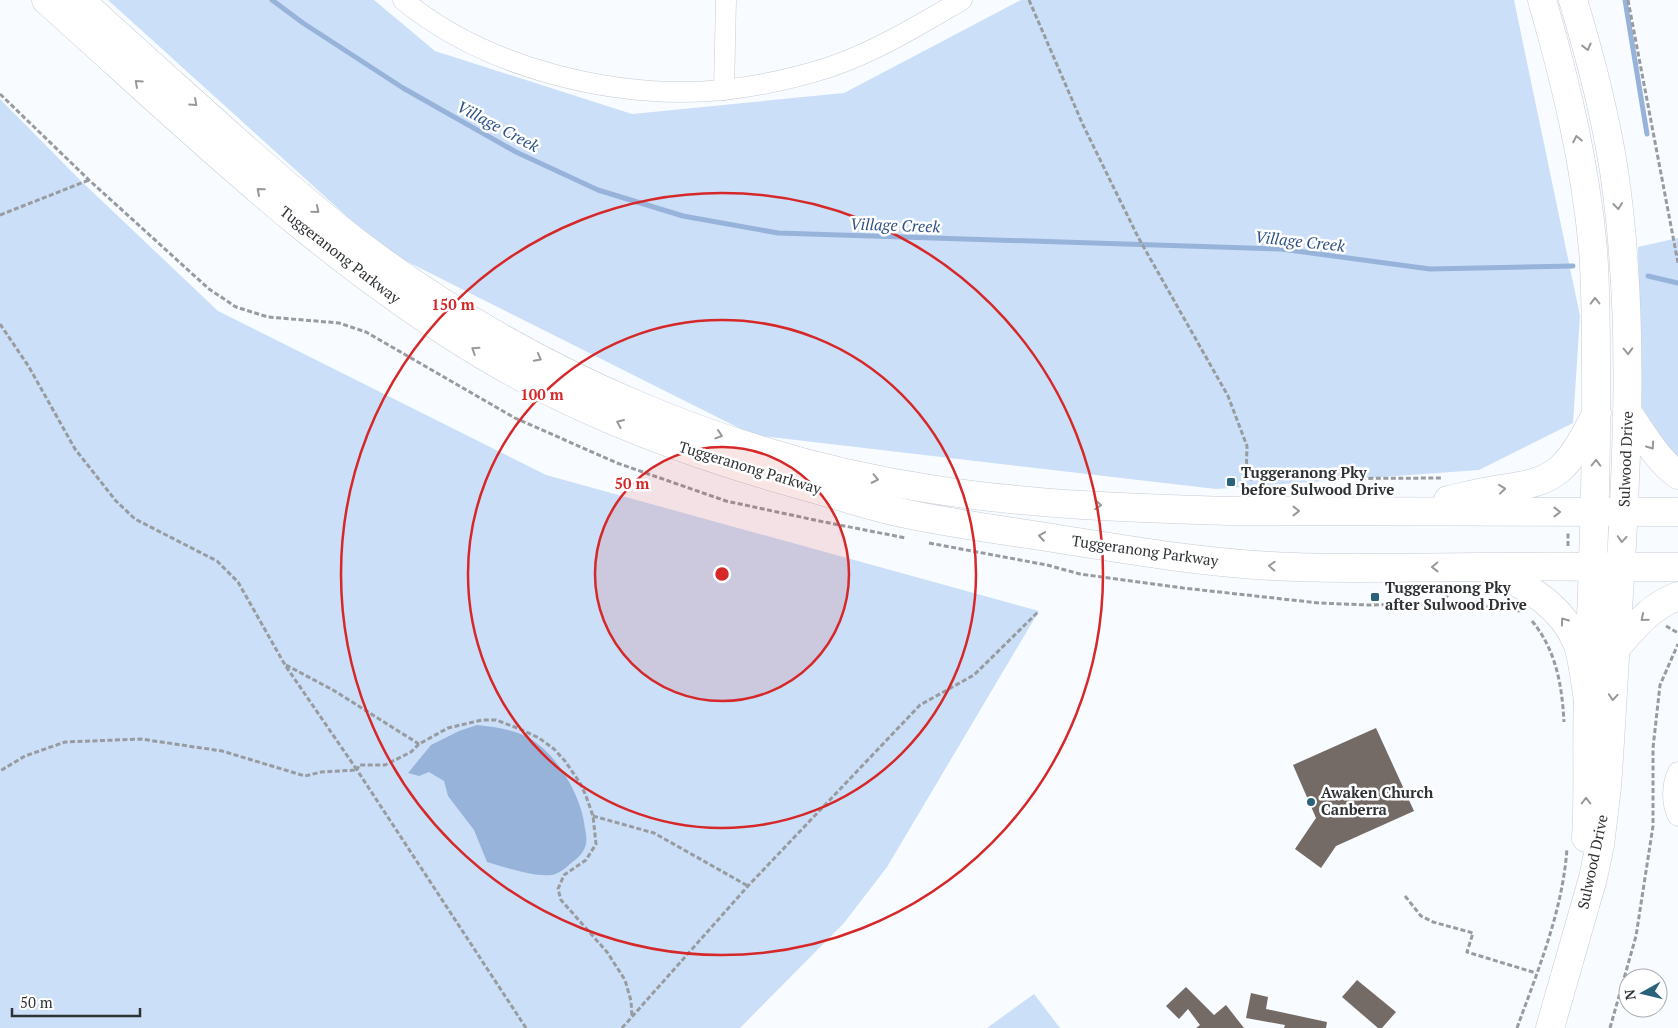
<svg xmlns="http://www.w3.org/2000/svg" width="1678" height="1028" font-family="'PT Serif',serif">
	<style>
		.green { fill: #cbdff8 }
		.water { fill: #98b3da }
		.lines { fill: none; stroke-linecap: round; stroke-linejoin: round }
		.stream { stroke: #98b3da; stroke-width: 5 }
		.building { fill: #746a66 }
		.street-casing { stroke: #c5ccd4; stroke-width: 21 }
		.secondary-casing { stroke: #c5ccd4; stroke-width: 29 }
		.highway-casing { stroke: #c5ccd4; stroke-width: 29 }
		.path { stroke: #989b9f; stroke-width: 3; stroke-dasharray: 5 2.5; stroke-linecap: butt }
		.street { stroke: #fff; stroke-width: 20 }
		.secondary { stroke: #fff; stroke-width: 28 }
		.highway { stroke: #fff; stroke-width: 28 }
		.oneway { stroke: #97989a }
		.ring { fill: none; stroke: #d62828; stroke-width: 2.5 }
		.poi-dot { fill: #28637b; stroke: #fff; stroke-width: 2 }
		.labels { text-anchor: middle; stroke-width: 5; stroke-linejoin: round; paint-order: stroke }
		.street-label { font-size: 15px; fill: #2f3235; stroke: #fff }
		.poi-label { font-size: 15px; font-weight: bold; fill: #2f3235; stroke: #fff; text-anchor: start }
		.water-label { font-size: 16px; font-style: italic; fill: #305387; stroke: #fff }
		.centre { fill: #d62828; stroke: #fff; stroke-width: 2.5 }
		.ring-label { font-size: 15px; text-anchor: middle; font-weight: bold; fill: #d62828; stroke: #fff; stroke-width: 5; stroke-linejoin: round; paint-order: stroke }
	</style>
	<rect width="100%" height="100%" fill="#f8fbff"/>
	<!-- green -->
	<g class="green">
		<path d="M 108,0 L 374,0 L 435,51 L 632,114 L 844,93 L 1021,0 L 1514,0 L 1580,316 L 1573,423 L 1479,470 L 1216,489 L 753,435 L 384,250 Z"/>
		<path d="M 0,99 L 81,181 L 218,311 L 546,475 L 1039,611 L 887,867 L 844,923 L 740,1028 L 0,1028 Z"/>
		<path d="M 1678,238 L 1678,468 L 1642,414 L 1638,247 Z"/>
		<path d="M 1034,994 L 1060,1028 L 987,1028 Z"/>
	</g>
	<!-- water -->
	<path class="water" d="M 477,725 C 494,727 513,729 529,738 C 557,754 582,796 585,829 C 586,833 587,839 586,844 C 584,853 577,859 570,864 C 566,868 557,875 551,875 C 533,877 504,867 487,862 L 474,830 L 448,796 L 444,781 L 429,772 L 419,776 L 408,773 L 431,745 L 459,731 Z"/>
	<g class="lines">
		<!-- stream -->
		<g class="stream">
			<path d="M 272,0 L 303,23 L 403,88 L 516,152 L 598,190 L 683,216 L 778,233 L 1281,249 L 1430,269 L 1573,266"/>
			<path d="M 1625,0 L 1647,134"/>
			<path d="M 1648,276 L 1678,283"/>
		</g>
	</g>
	<!-- building -->
	<g class="building">
		<path d="M 1376,728 L 1414,811 L 1336,846 L 1321,868 L 1295,849 L 1316,818 L 1293,765 Z"/>
		<path d="M 1357,980 L 1396,1012 L 1382,1028 L 1378,1028 L 1342,997 Z"/>
		<path d="M 1186,987 L 1214,1015 L 1226,1005 L 1244,1028 L 1196,1028 L 1200,1025 L 1188,1009 L 1179,1019 L 1166,1006 Z"/>
		<path d="M 1251,993 L 1268,997 L 1266,1009 L 1327,1022 L 1326,1028 L 1284,1028 L 1285,1025 L 1246,1018 Z"/>
	</g>
	<g class="lines">
		<!-- street casing -->
		<g class="street-casing">
			<g id="street">
				<path d="M 403,0 C 487,69 616,100 723,90 C 759,86 796,78 830,67 C 877,51 919,25 962,0"/>
				<path d="M 724,90 L 726,0"/>
				<path d="M 1678,772 C 1672,784 1671,803 1678,816"/>
			</g>
		</g>
		<!-- secondary casing -->
		<g class="secondary-casing">
			<g id="secondary">
				<path d="M 1542,0 C 1566,83 1585,163 1593,249 C 1596,290 1596,331 1596,372 C 1597,481 1592,589 1588,698 C 1586,745 1589,792 1586,838"/>
				<path d="M 1550,1028 L 1593,878 L 1600,845 L 1607,787 C 1612,718 1615,649 1620,580 C 1628,444 1634,307 1614,171 C 1605,113 1590,56 1573,0"/>
			</g>
		</g>
		<!-- highway casing -->
		<g class="highway-casing">
			<g id="highway">
				<path d="M 46,0 C 187,126 323,260 486,357 C 587,417 699,457 811,488 C 837,495 863,504 889,510 C 939,522 990,528 1040,536 C 1117,548 1194,562 1272,566 C 1342,570 1411,567 1480,567 C 1546,566 1612,567 1678,567"/>
				<path d="M 80,0 C 131,47 183,93 235,140 C 277,177 320,215 365,249 C 532,373 731,460 937,490 C 1034,505 1133,508 1230,511 L 1678,512"/>
				<path d="M 1628,413 C 1643,434 1657,460 1678,475"/>
				<path d="M 1448,500 C 1462,497 1476,493 1489,491 C 1515,486 1541,486 1561,468 C 1577,453 1586,432 1597,413"/>
				<path d="M 1491,570 C 1526,585 1562,606 1577,643 C 1583,659 1585,683 1588,700"/>
				<path d="M 1616,648 C 1634,627 1651,606 1678,596"/>
			</g>
		</g>
		<!-- path -->
		<g class="path">
			<path d="M 1029,0 L 1083,125 L 1138,237 L 1228,396 L 1247,446 L 1246,479 L 1443,478"/>
			<path d="M 1628,0 L 1678,263"/>
			<path d="M 0,94 L 89,180 L 209,289 L 236,307 L 268,317 L 339,323 L 366,332 L 515,418 L 617,463 L 726,501 L 824,522 L 906,538"/>
			<path d="M 0,215 L 89,180"/>
			<path d="M 0,324 L 29,367 L 75,449 L 116,501 L 135,519 L 217,561 L 238,582 L 285,665 L 357,770 L 321,772 L 305,776 L 222,751 L 141,739 L 65,742 L 25,756 L 0,771"/>
			<path d="M 929,543 L 1047,565 L 1080,574 L 1183,588 L 1319,603 L 1368,605 L 1417,604 L 1475,605 L 1520,611"/>
			<path d="M 1568,546 L 1568,533"/>
			<path d="M 1439,604 L 1454,589"/>
			<path d="M 1532,621 C 1556,650 1562,685 1564,722"/>
			<path d="M 1666,626 L 1678,633"/>
			<path d="M 286,665 L 333,690 L 419,744"/>
			<path d="M 593,816 L 654,833 L 748,886"/>
			<path d="M 1405,896 L 1421,916 L 1433,922 L 1473,933 L 1467,952 L 1536,973"/>
			<path d="M 526,1028 L 357,770 L 359,765 L 385,765 L 411,752 L 419,744 L 448,728 L 482,720 L 496,720 L 520,729 L 539,738 L 554,749 L 565,761 L 580,783 L 586,796 L 593,816 L 596,844 L 586,860 L 564,875 L 558,889 L 561,900 L 607,952 L 625,980 L 631,1001 L 632,1017"/>
			<path d="M 622,1028 L 748,886 L 920,705 L 974,675 L 1039,611"/>
			<path d="M 1517,1028 C 1538,970 1563,910 1567,848"/>
			<path d="M 1610,1028 L 1636,936 L 1653,826 L 1653,748 L 1660,685 L 1678,644"/>
		</g>
		<!-- street -->
		<use href="#street" class="street"/>
		<!-- secondary -->
		<use href="#secondary" class="secondary"/>
		<!-- highway -->
		<use href="#highway" class="highway"/>
	</g>
	<!-- one-way arrows -->
	<defs><path id="oneway-chevron" d="M-2-3.5L2.5 0L-2 3.5" fill="none" stroke-width="1.6" stroke-linecap="round" stroke-linejoin="round" transform="scale(1.25)"/></defs>
	<g class="oneway">
		<use href="#oneway-chevron" transform="translate(1587 47) rotate(76)"/>
		<use href="#oneway-chevron" transform="translate(138 83) rotate(-138)"/>
		<use href="#oneway-chevron" transform="translate(194 103) rotate(42)"/>
		<use href="#oneway-chevron" transform="translate(1577 139) rotate(-101)"/>
		<use href="#oneway-chevron" transform="translate(260 191) rotate(-139)"/>
		<use href="#oneway-chevron" transform="translate(1618 206) rotate(83)"/>
		<use href="#oneway-chevron" transform="translate(316 210) rotate(40)"/>
		<use href="#oneway-chevron" transform="translate(1595 301) rotate(-91)"/>
		<use href="#oneway-chevron" transform="translate(475 350) rotate(-147)"/>
		<use href="#oneway-chevron" transform="translate(1628 351) rotate(88)"/>
		<use href="#oneway-chevron" transform="translate(538 358) rotate(28)"/>
		<use href="#oneway-chevron" transform="translate(620 423) rotate(-157)"/>
		<use href="#oneway-chevron" transform="translate(719 435) rotate(18)"/>
		<use href="#oneway-chevron" transform="translate(1651 446) rotate(54)"/>
		<use href="#oneway-chevron" transform="translate(1596 463) rotate(-89)"/>
		<use href="#oneway-chevron" transform="translate(875 479) rotate(12)"/>
		<use href="#oneway-chevron" transform="translate(1502 489) rotate(-6)"/>
		<use href="#oneway-chevron" transform="translate(1098 505) rotate(4)"/>
		<use href="#oneway-chevron" transform="translate(1296 511)"/>
		<use href="#oneway-chevron" transform="translate(1557 512)"/>
		<use href="#oneway-chevron" transform="translate(1042 536) rotate(-171)"/>
		<use href="#oneway-chevron" transform="translate(1622 539) rotate(94)"/>
		<use href="#oneway-chevron" transform="translate(1272 566) rotate(-177)"/>
		<use href="#oneway-chevron" transform="translate(1435 567) rotate(179)"/>
		<use href="#oneway-chevron" transform="translate(1644 618) rotate(140)"/>
		<use href="#oneway-chevron" transform="translate(1564 621) rotate(-126)"/>
		<use href="#oneway-chevron" transform="translate(1613 697) rotate(94)"/>
		<use href="#oneway-chevron" transform="translate(1586 801) rotate(-90)"/>
	</g>
	<!-- distance rings -->
	<circle cx="722" cy="574" r="127" fill="#d62828" fill-opacity=".12"/>
	<g class="ring">
		<circle cx="722" cy="574" r="127"/>
		<circle cx="722" cy="574" r="254"/>
		<circle cx="722" cy="574" r="381"/>
	</g>
	<!-- markers -->
	<g class="poi-dot">
		<rect x="1226" y="477" width="10" height="10" rx="2.5"/>
		<rect x="1370" y="592" width="10" height="10" rx="2.5"/>
		<circle cx="1311" cy="802" r="5"/>
	</g>
	<g class="labels">
		<!-- street labels -->
		<g class="street-label">
			<text transform="translate(340 255) rotate(38)" y="5">Tuggeranong Parkway</text>
			<text transform="translate(1626 459) rotate(-88)" y="5">Sulwood Drive</text>
			<text transform="translate(750 468) rotate(17)" y="5">Tuggeranong Parkway</text>
			<text transform="translate(1145 551) rotate(8)" y="5">Tuggeranong Parkway</text>
			<text transform="translate(1593 862) rotate(-78)" y="5">Sulwood Drive</text>
		</g>
		<!-- poi labels -->
		<g class="poi-label">
			<text x="1241" y="478">Tuggeranong Pky<tspan x="1241" dy="17">before Sulwood Drive</tspan></text>
			<text x="1385" y="593">Tuggeranong Pky<tspan x="1385" dy="17">after Sulwood Drive</tspan></text>
			<text x="1321" y="798">Awaken Church<tspan x="1321" dy="17">Canberra</tspan></text>
		</g>
		<!-- water labels -->
		<g class="water-label">
			<text transform="translate(498 126) rotate(28)" y="6">Village Creek</text>
			<text transform="translate(895 225) rotate(2)" y="6">Village Creek</text>
			<text transform="translate(1300 241) rotate(6)" y="6">Village Creek</text>
		</g>
	</g>
	<circle cx="722" cy="574" r="8" class="centre"/>
	<g class="ring-label">
		<text x="453" y="310">150 m</text>
		<text x="542" y="400">100 m</text>
		<text x="632" y="489">50 m</text>
	</g>
	<!-- north arrow -->
	<g transform="translate(1643 993) rotate(262)"><circle r="24" fill="#ffffff" stroke="#acadae"/>
	<path d="M0-4L9 19L0 12L-9 19Z" fill="#28637b"/>
	<text y="-8" font-size="14" font-weight="bold" text-anchor="middle" fill="#2f3235">N</text>
	</g>
	<!-- scale -->
	<path d="M12 1008v8h128v-8" fill="none" stroke="#2f3235" stroke-width="2.5"/>
	<text x="20" y="1008" font-size="15" fill="#2f3235" stroke="#ffffff" stroke-width="4" paint-order="stroke">50 m</text>
</svg>
